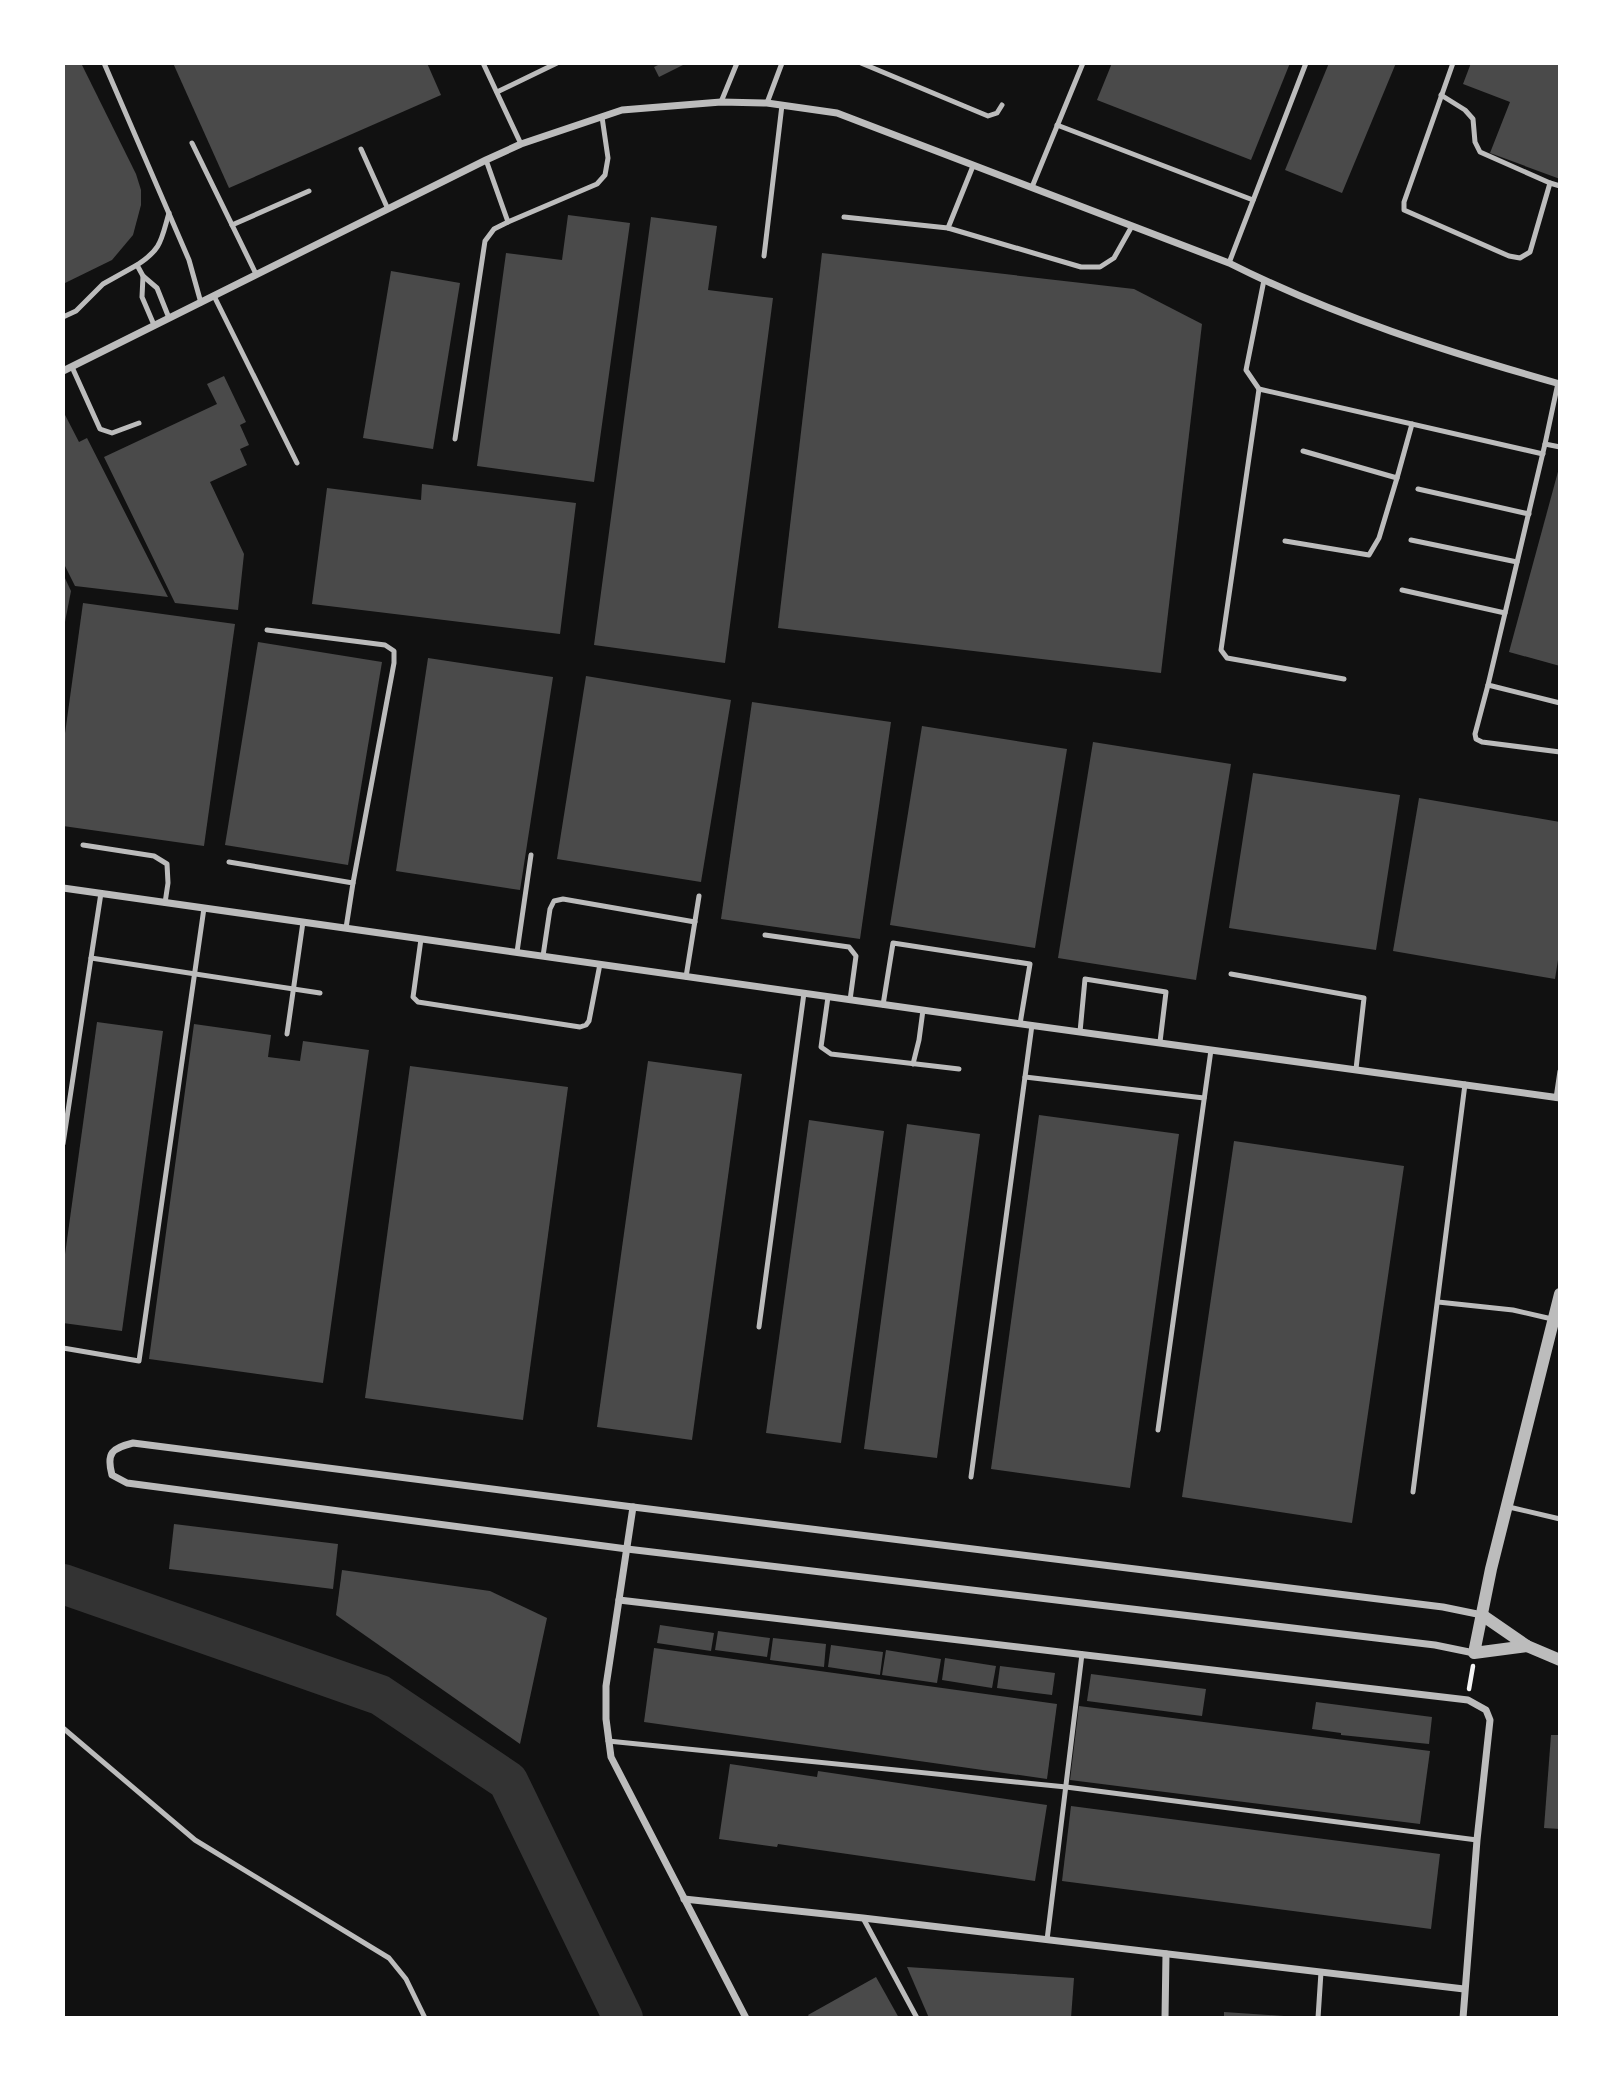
<svg xmlns="http://www.w3.org/2000/svg" width="1623" height="2081" font-family="'Golos Text',sans-serif">
	<style>
		.lines { fill: none; stroke-linecap: round; stroke-linejoin: round }
		.river { stroke: #333; stroke-width: 40 }
		.building { fill: #4a4a4a }
		.path { stroke: #f5f5f5; stroke-width: 4.5 }
		.service { stroke: #bcbcbc; stroke-width: 5 }
		.minor { stroke: #bcbcbc; stroke-width: 7 }
		.tertiary { stroke: #bcbcbc; stroke-width: 12 }
	</style>
	<rect width="100%" height="100%" fill="#111"/>
	<g class="lines">
		<!-- river -->
		<path class="river" d="M 63,1584 L 380,1695 L 508,1781 L 623,2018"/>
	</g>
	<!-- building -->
	<g class="building">
		<path d="M 63,63 L 81,63 L 136,174 L 141,190 L 141,205 L 133,235 L 112,260 L 63,284 Z"/>
		<path d="M 173,63 L 427,63 L 441,95 L 229,188 Z"/>
		<path d="M 662,63 L 687,63 L 659,77 L 654,67 Z"/>
		<path d="M 1112,63 L 1290,63 L 1251,160 L 1097,100 Z"/>
		<path d="M 1329,63 L 1396,63 L 1342,193 L 1285,170 Z"/>
		<path d="M 1471,63 L 1560,63 L 1560,179 L 1490,153 L 1510,102 L 1463,84 Z"/>
		<path d="M 568,215 L 630,223 L 594,482 L 477,466 L 506,253 L 562,260 Z"/>
		<path d="M 651,217 L 717,226 L 708,290 L 773,298 L 725,663 L 594,645 Z"/>
		<path d="M 822,253 L 1134,289 L 1202,324 L 1161,673 L 778,628 Z"/>
		<path d="M 391,271 L 460,283 L 433,449 L 363,438 Z"/>
		<path d="M 224,376 L 246,422 L 240,425 L 249,445 L 240,449 L 247,465 L 210,482 L 244,554 L 238,610 L 175,603 L 104,457 L 217,404 L 207,384 Z"/>
		<path d="M 63,411 L 79,442 L 87,438 L 168,597 L 75,586 L 63,562 Z"/>
		<path d="M 1559,468 L 1560,468 L 1560,666 L 1509,652 Z"/>
		<path d="M 422,484 L 576,503 L 560,634 L 312,604 L 327,488 L 421,500 Z"/>
		<path d="M 63,574 L 71,591 L 64,627 L 63,627 Z"/>
		<path d="M 83,603 L 235,624 L 204,846 L 63,826 L 63,748 Z"/>
		<path d="M 258,642 L 382,662 L 348,865 L 225,845 Z"/>
		<path d="M 428,658 L 553,677 L 520,890 L 396,871 Z"/>
		<path d="M 586,676 L 731,700 L 701,882 L 557,859 Z"/>
		<path d="M 752,702 L 891,722 L 860,939 L 721,919 Z"/>
		<path d="M 922,726 L 1067,749 L 1035,948 L 890,925 Z"/>
		<path d="M 1093,742 L 1231,764 L 1196,980 L 1058,958 Z"/>
		<path d="M 1253,773 L 1400,795 L 1376,950 L 1229,928 Z"/>
		<path d="M 1419,798 L 1560,822 L 1560,947 L 1555,979 L 1393,951 Z"/>
		<path d="M 97,1022 L 163,1031 L 122,1331 L 63,1323 L 63,1269 Z"/>
		<path d="M 194,1024 L 271,1035 L 268,1057 L 300,1061 L 303,1041 L 369,1050 L 323,1383 L 149,1359 Z"/>
		<path d="M 648,1061 L 742,1074 L 692,1440 L 597,1427 Z"/>
		<path d="M 410,1066 L 568,1087 L 523,1420 L 365,1398 Z"/>
		<path d="M 1039,1115 L 1179,1134 L 1130,1488 L 991,1469 Z"/>
		<path d="M 809,1120 L 884,1131 L 841,1443 L 766,1433 Z"/>
		<path d="M 907,1124 L 980,1134 L 937,1458 L 864,1449 Z"/>
		<path d="M 1234,1141 L 1404,1166 L 1352,1523 L 1182,1497 Z"/>
		<path d="M 174,1524 L 338,1544 L 333,1589 L 169,1569 Z"/>
		<path d="M 342,1570 L 490,1591 L 547,1618 L 520,1744 L 336,1615 Z"/>
		<path d="M 660,1625 L 714,1633 L 711,1651 L 657,1643 Z"/>
		<path d="M 718,1631 L 770,1638 L 767,1657 L 715,1650 Z"/>
		<path d="M 773,1638 L 826,1644 L 824,1667 L 770,1660 Z"/>
		<path d="M 831,1645 L 883,1652 L 880,1675 L 828,1667 Z"/>
		<path d="M 654,1648 L 1057,1704 L 1047,1779 L 644,1722 Z"/>
		<path d="M 886,1650 L 941,1659 L 937,1683 L 882,1675 Z"/>
		<path d="M 945,1658 L 996,1666 L 992,1688 L 942,1680 Z"/>
		<path d="M 1000,1666 L 1055,1673 L 1052,1695 L 997,1688 Z"/>
		<path d="M 1091,1674 L 1206,1689 L 1202,1716 L 1087,1701 Z"/>
		<path d="M 1316,1702 L 1432,1717 L 1429,1744 L 1341,1735 L 1341,1733 L 1312,1729 Z"/>
		<path d="M 1079,1706 L 1430,1751 L 1420,1824 L 1070,1780 Z"/>
		<path d="M 1551,1735 L 1560,1735 L 1560,1829 L 1544,1828 Z"/>
		<path d="M 730,1764 L 817,1777 L 818,1771 L 1047,1805 L 1035,1881 L 778,1844 L 777,1847 L 719,1839 Z"/>
		<path d="M 1071,1806 L 1440,1854 L 1431,1929 L 1062,1881 Z"/>
		<path d="M 907,1967 L 1074,1978 L 1071,2018 L 929,2018 Z"/>
		<path d="M 876,1977 L 899,2018 L 810,2018 L 808,2015 Z"/>
		<path d="M 1224,2012 L 1284,2016 L 1284,2018 L 1224,2018 Z"/>
	</g>
	<g class="lines">
		<!-- path -->
		<path class="path" d="M 1469,1689 L 1473,1666"/>
		<!-- service -->
		<g class="service">
			<path d="M 104,63 L 189,260 L 201,303"/>
			<path d="M 483,63 L 521,144"/>
			<path d="M 861,63 L 988,116 L 997,113 L 1002,105"/>
			<path d="M 1453,63 L 1404,202 L 1404,210 L 1509,256 L 1520,258 L 1530,252 L 1550,183 L 1560,186"/>
			<path d="M 497,92 L 557,63"/>
			<path d="M 1441,95 L 1465,110 L 1473,119 L 1475,142 L 1480,152 L 1550,183"/>
			<path d="M 721,102 L 737,63"/>
			<path d="M 767,103 L 782,63"/>
			<path d="M 1057,125 L 1253,200"/>
			<path d="M 192,143 L 256,274"/>
			<path d="M 361,149 L 387,207"/>
			<path d="M 486,160 L 508,222 L 597,184 L 605,175 L 608,158 L 602,117"/>
			<path d="M 973,166 L 948,228 L 1081,267 L 1100,267 L 1114,258 L 1132,226"/>
			<path d="M 1032,187 L 1083,63"/>
			<path d="M 169,213 C 161,240 162,249 137,265 L 143,276 L 157,288 L 169,318"/>
			<path d="M 844,217 L 948,228"/>
			<path d="M 232,225 L 309,191"/>
			<path d="M 764,256 L 782,105"/>
			<path d="M 1229,263 L 1306,63"/>
			<path d="M 143,276 L 142,297 L 154,325"/>
			<path d="M 1264,280 L 1246,370 L 1259,389 L 1543,454"/>
			<path d="M 214,296 L 297,463"/>
			<path d="M 63,317 L 76,311 L 103,284 L 137,265"/>
			<path d="M 72,367 L 100,429 L 112,433 L 139,423"/>
			<path d="M 1259,389 L 1221,650 L 1227,658 L 1344,679"/>
			<path d="M 455,439 L 485,241 L 494,229 L 508,222"/>
			<path d="M 1545,444 L 1558,383"/>
			<path d="M 1560,447 L 1545,444 L 1488,685 L 1560,703"/>
			<path d="M 1303,451 L 1397,478 L 1412,424"/>
			<path d="M 1418,489 L 1529,514"/>
			<path d="M 1411,540 L 1517,562"/>
			<path d="M 1285,541 L 1369,555 L 1379,538 L 1397,478"/>
			<path d="M 1402,590 L 1505,613"/>
			<path d="M 267,630 L 385,645 L 394,651 L 394,663 L 353,883"/>
			<path d="M 1488,685 L 1475,734 L 1476,739 L 1482,742 L 1560,752"/>
			<path d="M 83,845 L 154,856 L 167,864 L 168,883 L 165,903"/>
			<path d="M 229,862 L 353,883 L 346,928"/>
			<path d="M 101,893 L 91,958 L 320,993"/>
			<path d="M 765,935 L 849,947 L 856,956 L 850,1000"/>
			<path d="M 421,939 L 414,990 L 413,997 L 418,1002 L 580,1027 L 586,1025 L 589,1021 L 600,964"/>
			<path d="M 517,952 L 531,855"/>
			<path d="M 543,956 L 550,909 L 554,901 L 563,899 L 695,922"/>
			<path d="M 1231,974 L 1364,998 L 1356,1069"/>
			<path d="M 686,977 L 699,896"/>
			<path d="M 828,997 L 821,1047 L 831,1054 L 959,1069"/>
			<path d="M 883,1005 L 893,943 L 1030,964 L 1020,1024"/>
			<path d="M 1080,1032 L 1085,979 L 1166,992 L 1160,1042"/>
			<path d="M 287,1034 L 303,922"/>
			<path d="M 913,1064 L 919,1040 L 923,1010"/>
			<path d="M 1025,1077 L 1204,1098"/>
			<path d="M 1556,1098 L 1560,1071"/>
			<path d="M 63,1144 L 91,958"/>
			<path d="M 1438,1302 L 1513,1310 L 1552,1319"/>
			<path d="M 759,1327 L 804,993"/>
			<path d="M 63,1348 L 139,1361 L 204,908"/>
			<path d="M 1158,1430 L 1211,1050"/>
			<path d="M 971,1477 L 1032,1025"/>
			<path d="M 1413,1492 L 1465,1084"/>
			<path d="M 1509,1507 L 1560,1519"/>
			<path d="M 63,1728 L 195,1840 L 389,1958 L 406,1979 L 425,2018"/>
			<path d="M 608,1741 L 1066,1787 L 1477,1840"/>
			<path d="M 863,1918 L 917,2018"/>
			<path d="M 1047,1940 L 1082,1654"/>
			<path d="M 1318,2018 L 1321,1972"/>
		</g>
		<!-- minor -->
		<g class="minor">
			<path d="M 63,371 L 486,160 L 521,144 L 622,110 L 721,102 L 767,103 L 837,113 L 1229,263 C 1334,316 1447,352 1560,384"/>
			<path d="M 63,888 L 1000,1021 L 1560,1098"/>
			<path d="M 633,1507 L 606,1686 L 606,1719 L 611,1757 L 746,2018"/>
			<path d="M 619,1600 L 1468,1700 L 1486,1710 L 1490,1720 L 1477,1840 L 1463,2018"/>
			<path d="M 1474,1653 L 1435,1645 L 627,1549 L 127,1483 L 112,1475 C 106,1453 112,1448 133,1443 L 633,1507 L 1443,1607 L 1482,1615"/>
			<path d="M 684,1899 L 863,1918 L 1464,1989"/>
			<path d="M 1165,2018 L 1166,1954"/>
		</g>
		<!-- tertiary -->
		<g class="tertiary">
			<path d="M 1482,1615 L 1527,1646 L 1560,1660"/>
			<path d="M 1527,1646 L 1474,1653 L 1491,1569 L 1560,1294"/>
		</g>
	</g>
	<!-- border -->
	<rect width="1623" height="2081" fill="none" stroke="#ffffff" stroke-width="130"/>
</svg>
